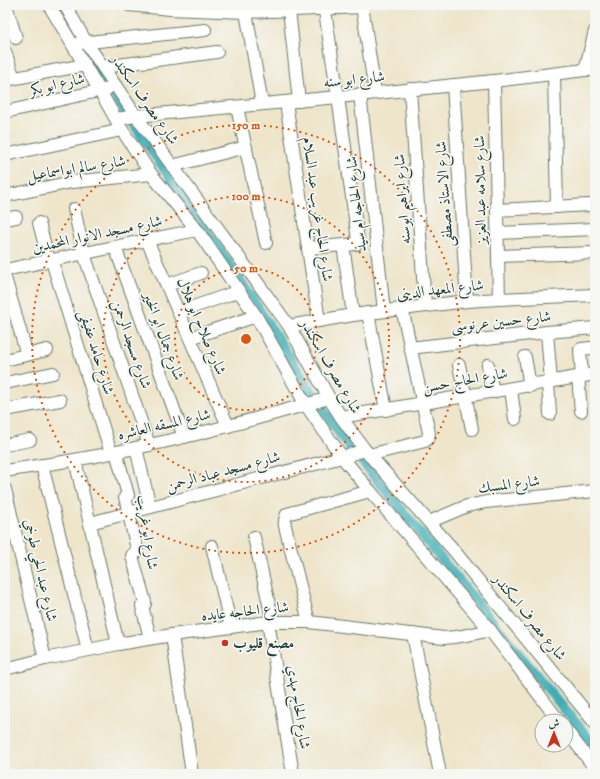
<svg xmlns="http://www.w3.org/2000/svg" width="600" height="779" font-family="'IM FELL DW Pica',Amiri,serif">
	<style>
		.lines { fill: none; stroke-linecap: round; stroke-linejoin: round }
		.canal { stroke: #3cadb6; stroke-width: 10 }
		.minor-casing { stroke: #677868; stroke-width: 14 }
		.minor { stroke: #fff; stroke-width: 12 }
		.ring { fill: none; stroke: #de580e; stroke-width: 2; stroke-dasharray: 2 4 }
		.poi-dot { fill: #c8321e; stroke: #f6f6f2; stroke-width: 1.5 }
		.labels { text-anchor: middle; stroke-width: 3.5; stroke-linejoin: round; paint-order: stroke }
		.street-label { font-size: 15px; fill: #1f3d34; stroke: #f6f6f2 }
		.poi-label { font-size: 15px; font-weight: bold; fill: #1f3d34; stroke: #f6f6f2; text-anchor: start }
		.centre { fill: #de580e; stroke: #f6f6f2; stroke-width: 2 }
		.ring-label { font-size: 12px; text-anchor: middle; font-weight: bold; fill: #de580e; stroke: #f6f6f2; stroke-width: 3.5; stroke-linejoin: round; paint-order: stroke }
	</style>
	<rect width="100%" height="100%" fill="#f6f6f2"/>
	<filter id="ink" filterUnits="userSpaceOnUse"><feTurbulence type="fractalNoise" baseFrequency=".025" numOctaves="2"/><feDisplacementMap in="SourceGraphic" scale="8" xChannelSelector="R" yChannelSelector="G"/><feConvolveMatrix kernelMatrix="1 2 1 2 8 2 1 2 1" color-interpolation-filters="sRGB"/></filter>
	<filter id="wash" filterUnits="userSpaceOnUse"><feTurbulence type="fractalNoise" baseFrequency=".012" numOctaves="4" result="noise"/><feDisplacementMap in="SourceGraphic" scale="16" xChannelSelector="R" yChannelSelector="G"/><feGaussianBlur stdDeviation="0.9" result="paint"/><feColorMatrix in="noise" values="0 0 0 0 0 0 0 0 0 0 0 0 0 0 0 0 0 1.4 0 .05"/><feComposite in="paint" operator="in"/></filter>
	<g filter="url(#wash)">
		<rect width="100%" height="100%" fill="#eee5ca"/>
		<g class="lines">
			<!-- canal -->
			<g class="canal">
				<path d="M 56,5 L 67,24"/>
				<path d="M 79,45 L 239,278 L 307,385 L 339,433 L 508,641 L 595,746"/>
			</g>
		</g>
	</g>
	<g filter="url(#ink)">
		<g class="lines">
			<!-- minor casing -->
			<g class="minor-casing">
				<g id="minor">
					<path d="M 6,5 L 16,38"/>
					<path d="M 49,5 L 100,91 L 122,130 L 151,174 L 197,230 L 256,316 L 306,405 L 342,457 L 370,491 L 490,630 L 559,721"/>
					<path d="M 65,5 L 86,42 L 136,116 L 289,326 L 329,398 L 341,417 L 365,450 L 451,547 L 595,723"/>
					<path d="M 129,5 L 170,9 L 246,12 L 362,7"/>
					<path d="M 362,5 L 375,93"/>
					<path d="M 289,10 L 299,101"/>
					<path d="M 246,12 L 262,104"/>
					<path d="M 79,43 L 205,30"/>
					<path d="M 5,52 L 14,78"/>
					<path d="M 103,67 L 217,52"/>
					<path d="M 585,70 L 595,31"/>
					<path d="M 554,74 L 557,207"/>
					<path d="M 5,80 L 85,65"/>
					<path d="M 494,81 L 499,299"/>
					<path d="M 453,85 L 467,301"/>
					<path d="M 410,89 L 425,306"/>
					<path d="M 360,94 L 384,311"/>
					<path d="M 286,102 L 319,321"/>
					<path d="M 237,107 L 266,243"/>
					<path d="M 5,112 L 107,89"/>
					<path d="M 116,119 L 136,116 L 338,97 L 494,81 L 585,70 L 595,70"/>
					<path d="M 5,155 L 122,130"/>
					<path d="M 172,166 L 246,147"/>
					<path d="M 5,196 L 72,182 L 151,174"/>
					<path d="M 74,209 L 84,254 L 149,445"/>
					<path d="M 497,210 L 589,205"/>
					<path d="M 5,219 L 16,217"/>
					<path d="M 39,223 L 49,261"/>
					<path d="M 497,233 L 595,229"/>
					<path d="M 147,240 L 228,426"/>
					<path d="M 343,245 L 353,315"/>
					<path d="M 115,247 L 184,437"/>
					<path d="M 308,248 L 356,244 L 358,240 L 338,97 L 324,5"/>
					<path d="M 498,256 L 595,253"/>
					<path d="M 52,261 L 111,453"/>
					<path d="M 5,270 L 147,240 L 197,230"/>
					<path d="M 5,278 L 27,355"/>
					<path d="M 167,285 L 201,273"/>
					<path d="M 179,312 L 239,291"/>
					<path d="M 368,313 L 386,410"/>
					<path d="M 289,326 L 353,315 L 467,301 L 499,299 L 595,295"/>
					<path d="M 547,332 L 551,382"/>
					<path d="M 190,338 L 256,316"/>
					<path d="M 410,348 L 547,332 L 595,328"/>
					<path d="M 525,357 L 530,386"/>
					<path d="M 5,360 L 47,350"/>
					<path d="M 459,365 L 472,429"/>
					<path d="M 488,365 L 493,392"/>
					<path d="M 578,377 L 581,411"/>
					<path d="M 582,377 L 580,350 L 581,349 L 591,348"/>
					<path d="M 5,383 L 53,373"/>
					<path d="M 548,383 L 550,414"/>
					<path d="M 511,389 L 515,419"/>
					<path d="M 5,410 L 60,400"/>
					<path d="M 341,417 L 595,374"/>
					<path d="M 5,445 L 30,440"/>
					<path d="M 136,448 L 150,507"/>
					<path d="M 116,452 L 128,495 L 125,497 L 137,549 L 137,552 L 133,554 L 132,556 L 145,602 L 145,604 L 142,606 L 150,638"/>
					<path d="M 369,455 L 425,441 L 428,438 L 429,433 L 402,308"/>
					<path d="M 75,460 L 118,644"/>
					<path d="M 42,465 L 88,650"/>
					<path d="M 5,471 C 42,465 79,460 116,452 C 188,438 259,418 329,398"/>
					<path d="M 5,489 L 45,659"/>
					<path d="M 429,522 L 467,506 L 486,502 L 595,491"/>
					<path d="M 90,523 L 342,457 L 365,450"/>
					<path d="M 254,537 L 273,622"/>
					<path d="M 212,546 L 231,627"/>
					<path d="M 268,622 L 293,774"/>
					<path d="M 309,622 L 285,526 C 284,521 285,518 287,514 L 370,491"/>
					<path d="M 413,634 L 440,774"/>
					<path d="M 172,635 L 192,774"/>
					<path d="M 5,669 L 45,659 L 118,644 L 172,635 L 268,622 L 309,622 L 444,638 C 460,637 474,634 490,630"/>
					<path d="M 566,730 L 595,768"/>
				</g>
			</g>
			<!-- minor -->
			<use href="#minor" class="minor"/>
		</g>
	</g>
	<!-- distance rings -->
	<g class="ring">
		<circle cx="246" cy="339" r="71"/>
		<circle cx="246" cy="339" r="143"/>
		<circle cx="246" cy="339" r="214"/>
	</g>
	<!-- markers -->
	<circle class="poi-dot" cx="225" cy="643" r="4"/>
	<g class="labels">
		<!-- street labels -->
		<g class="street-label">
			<text transform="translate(354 79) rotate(-6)" y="5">شارع ابو سنه</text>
			<text transform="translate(57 84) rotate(-13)" y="5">شارع ابو بكر</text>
			<text transform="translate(145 99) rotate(55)" y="5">شارع مصرف اسكندر</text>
			<text transform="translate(76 168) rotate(-9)" y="5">شارع سالم ابواسماعيل</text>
			<text transform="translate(480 190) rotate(-91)" y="5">شارع سلامه عبد العزيز</text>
			<text transform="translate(444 194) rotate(-94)" y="5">شارع الاستاذ مصطفى</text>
			<text transform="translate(402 199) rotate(-94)" y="5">شارع ابراهيم ابوسنه</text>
			<text transform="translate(356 204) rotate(-96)" y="5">شارع الحاجه ام سيد</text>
			<text transform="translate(318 209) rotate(82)" y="5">شارع الحاج غريب عبد السلام</text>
			<text transform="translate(97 234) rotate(-12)" y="5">شارع مسجد الانوار المحمدين</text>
			<text transform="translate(440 289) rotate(-6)" y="5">شارع المعهد الدينى</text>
			<text transform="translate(501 321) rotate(-6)" y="5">شارع حسين عرنوسى</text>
			<text transform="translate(202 326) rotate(67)" y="5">شارع صلاح ابو هلال</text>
			<text transform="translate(164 336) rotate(70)" y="5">شارع جمال ابو الخير</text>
			<text transform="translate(132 344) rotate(71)" y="5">شارع مسجد الرحمن</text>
			<text transform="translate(97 352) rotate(73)" y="5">شارع حامد عفيفى</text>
			<text transform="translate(331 366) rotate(60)" y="5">شارع مصرف اسكندر</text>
			<text transform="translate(465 380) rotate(-10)" y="5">شارع الحاج حسن</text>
			<text transform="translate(164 424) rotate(-13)" y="5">شارع المسقه العاشره</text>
			<text transform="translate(223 471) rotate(-15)" y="5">شارع مسجد عباد الرحمن</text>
			<text transform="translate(509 484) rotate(-7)" y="5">شارع المسبك</text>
			<text transform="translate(148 532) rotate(82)" y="5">شارع ابو غريب</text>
			<text transform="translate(41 570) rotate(77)" y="5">شارع عبد الحي طوخي</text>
			<text transform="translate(245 611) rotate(-6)" y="5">شارع الحاجه عايده</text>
			<text transform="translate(530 617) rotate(51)" y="5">شارع مصرف اسكندر</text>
			<text transform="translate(299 707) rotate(81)" y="5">شارع الحاج مهدي</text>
		</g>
		<!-- poi labels -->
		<g class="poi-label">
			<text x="233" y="648">مصنع قليوب</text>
		</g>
	</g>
	<circle cx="246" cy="339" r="6" class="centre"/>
	<g class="ring-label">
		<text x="246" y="129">150 m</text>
		<text x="246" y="200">100 m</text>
		<text x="246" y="272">50 m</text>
	</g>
	<!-- margin -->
	<rect width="600" height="779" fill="none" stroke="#f6f6f2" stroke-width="20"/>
	<!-- north arrow -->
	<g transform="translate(554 733)"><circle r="19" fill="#f6f6f2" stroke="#a0aca6"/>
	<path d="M0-3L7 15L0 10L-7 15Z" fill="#c8321e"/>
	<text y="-6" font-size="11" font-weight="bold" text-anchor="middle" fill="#1f3d34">ش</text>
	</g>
</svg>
